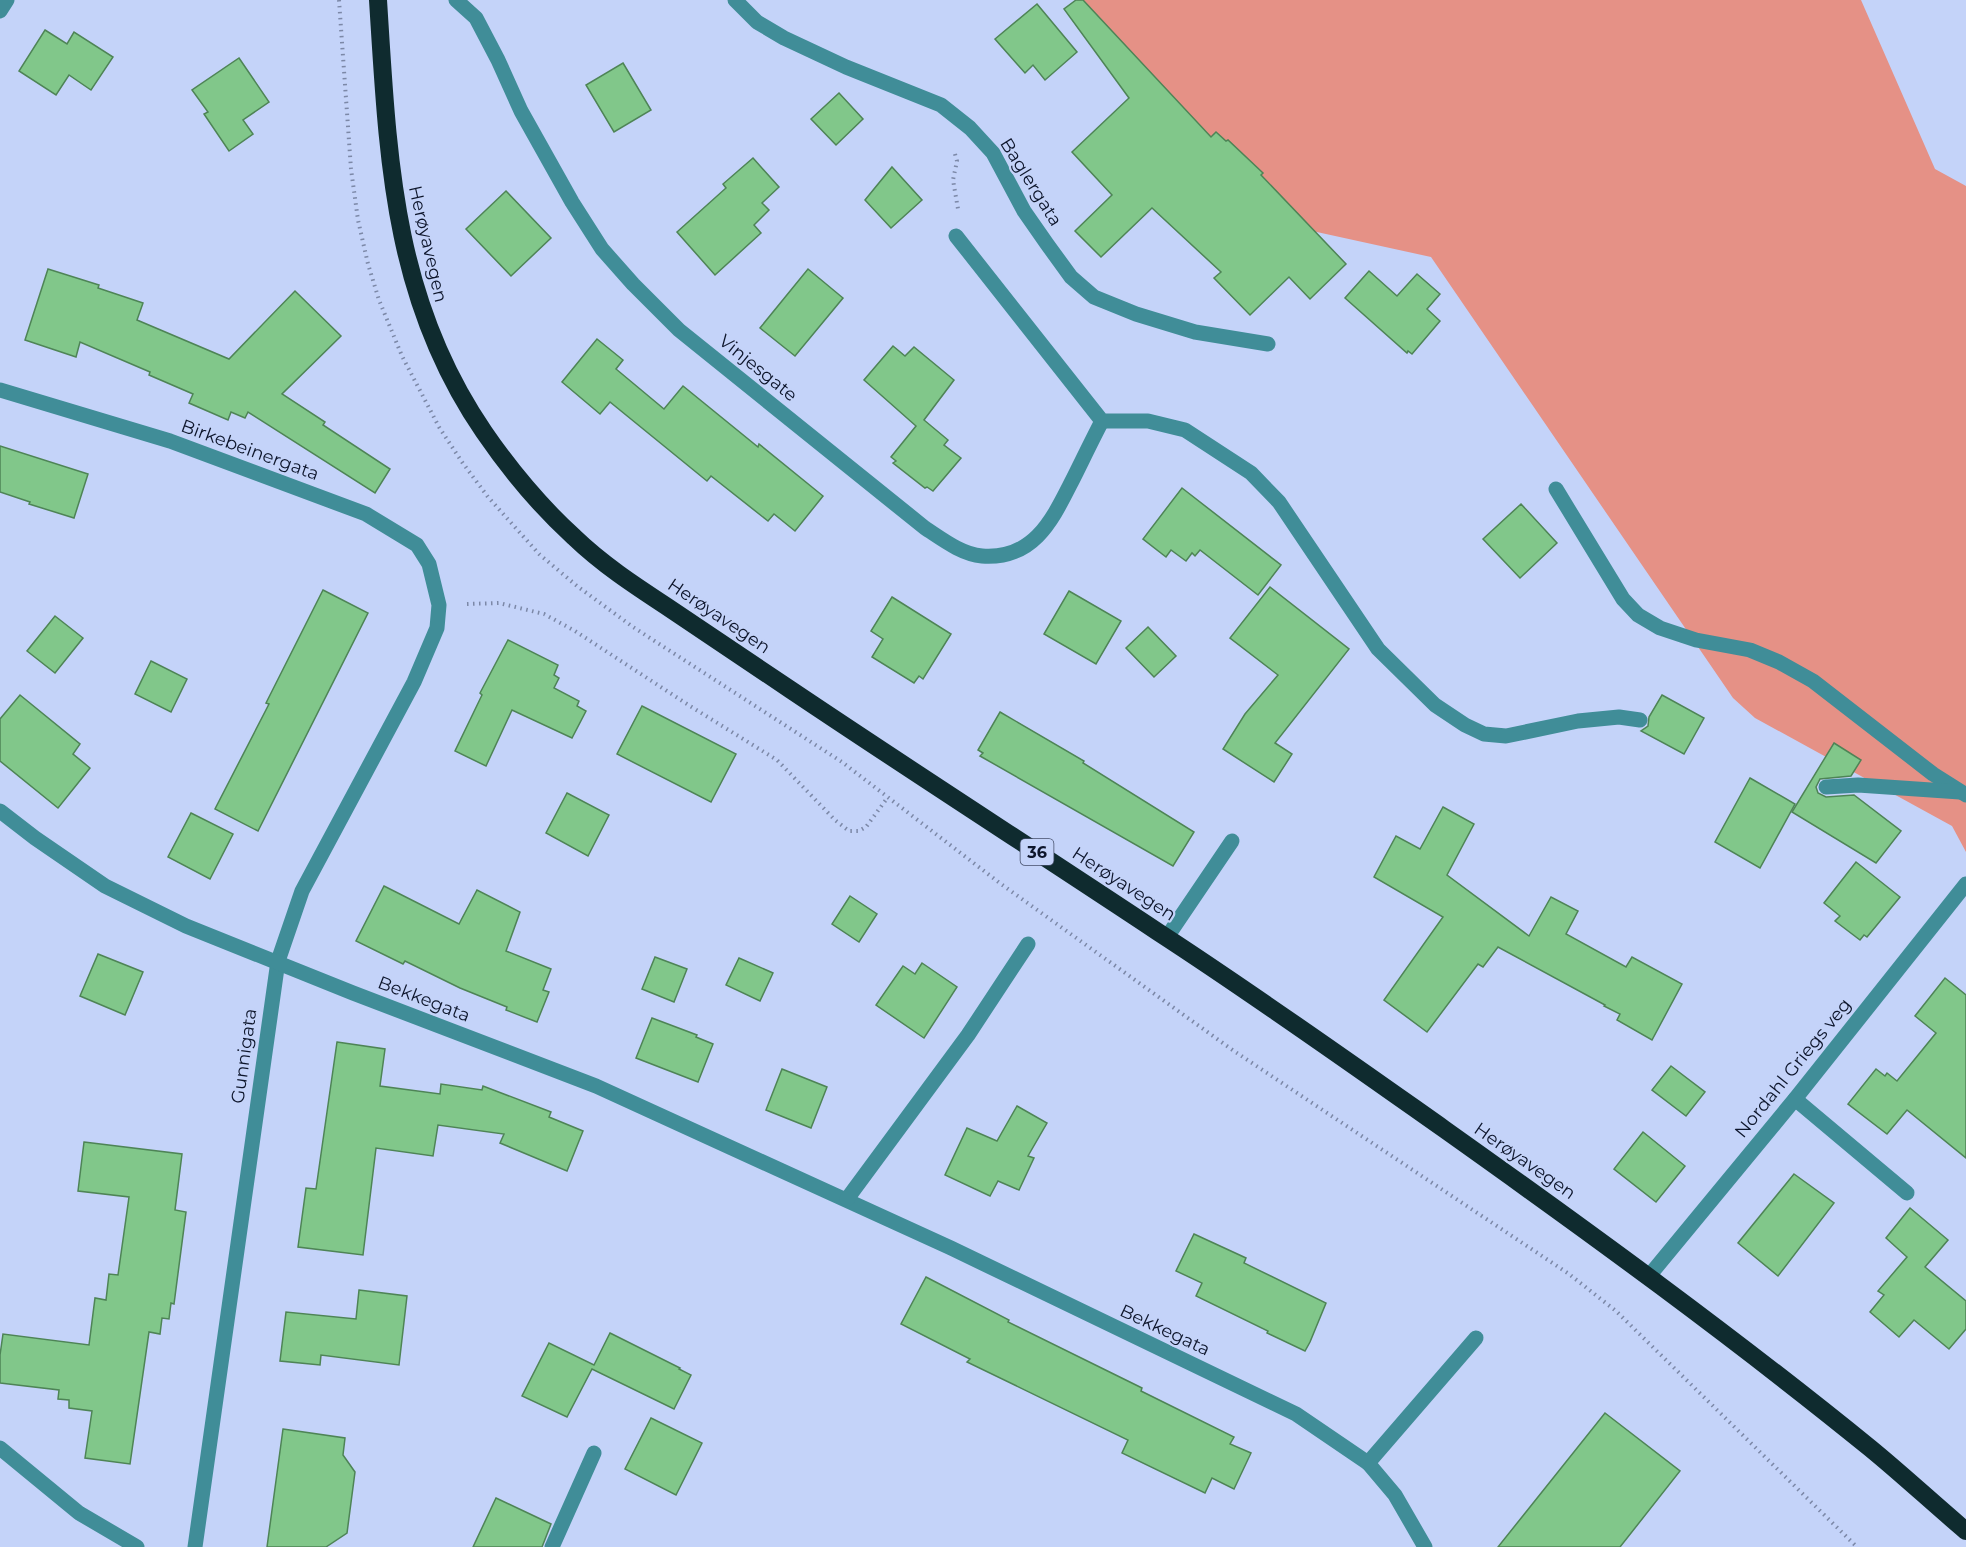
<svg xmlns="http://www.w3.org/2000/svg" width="1966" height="1547" font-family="Montserrat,sans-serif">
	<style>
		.green { fill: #e59186 }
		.building { fill: #81c78a; stroke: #4e8456; stroke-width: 1.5 }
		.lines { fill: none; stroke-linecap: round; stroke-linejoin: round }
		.path { stroke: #7c88a7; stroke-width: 4; stroke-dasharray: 1.5 4.5; stroke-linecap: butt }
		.minor { stroke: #408d98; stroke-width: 15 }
		.highway { stroke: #0f2b2f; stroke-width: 18 }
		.labels { text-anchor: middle; stroke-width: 4.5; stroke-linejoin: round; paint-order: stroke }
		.shield { fill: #c4d3f9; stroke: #444e69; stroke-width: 1.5 }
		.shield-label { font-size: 16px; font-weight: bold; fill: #0d152b }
		.street-label { font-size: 18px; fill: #0d152b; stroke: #c4d3f9 }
	</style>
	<rect width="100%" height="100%" fill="#c4d3f9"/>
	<!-- green -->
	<path class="green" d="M 1080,0 L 1861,0 L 1935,169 L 1966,186 L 1966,852 L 1952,826 L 1755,718 L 1733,698 L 1431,257 L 1267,221 Z"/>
	<!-- building -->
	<g class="building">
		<path d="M 1076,0 L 1083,0 L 1211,137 L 1216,132 L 1226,141 L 1228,140 L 1263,173 L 1261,175 L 1346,264 L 1310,299 L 1289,277 L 1250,315 L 1214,278 L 1221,272 L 1152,208 L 1101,257 L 1075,231 L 1112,195 L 1072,152 L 1129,98 L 1064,9 Z"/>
		<path d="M 1037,4 L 1077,52 L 1045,80 L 1033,65 L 1025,73 L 995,39 Z"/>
		<path d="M 45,30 L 67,44 L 74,32 L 113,57 L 91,90 L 69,75 L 56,95 L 19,71 Z"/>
		<path d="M 239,58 L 269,102 L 243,120 L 253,134 L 229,151 L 204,114 L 208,112 L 192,90 Z"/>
		<path d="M 623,63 L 651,110 L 614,132 L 586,85 Z"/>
		<path d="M 839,93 L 863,119 L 836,145 L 811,119 Z"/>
		<path d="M 753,158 L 779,187 L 762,203 L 769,210 L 754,225 L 761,233 L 715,275 L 677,232 L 726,188 L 723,184 Z"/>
		<path d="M 892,167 L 922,200 L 891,228 L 865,200 Z"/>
		<path d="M 506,191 L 551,238 L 511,276 L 466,229 Z"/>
		<path d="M 48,269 L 99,285 L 98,288 L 143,303 L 137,320 L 229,359 L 295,291 L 341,336 L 282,394 L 325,422 L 323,425 L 390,469 L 375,493 L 248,412 L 245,418 L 231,412 L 228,420 L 189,403 L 193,394 L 149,375 L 150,372 L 80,342 L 76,357 L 25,340 Z"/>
		<path d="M 808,269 L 843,298 L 795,356 L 760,328 Z"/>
		<path d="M 1369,271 L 1397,296 L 1417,274 L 1440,294 L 1427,309 L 1440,321 L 1412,354 L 1408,351 L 1407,353 L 1345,298 Z"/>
		<path d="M 597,339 L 623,360 L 616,369 L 664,409 L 683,386 L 758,447 L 759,444 L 823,496 L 795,531 L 774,514 L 768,521 L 711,476 L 707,481 L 610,402 L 600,414 L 562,382 Z"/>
		<path d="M 893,346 L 905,356 L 914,347 L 954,380 L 924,420 L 948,440 L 944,445 L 961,458 L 933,491 L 927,487 L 925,488 L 893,463 L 896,461 L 891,457 L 916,426 L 864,380 Z"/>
		<path d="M 0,446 L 88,474 L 74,518 L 29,504 L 30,502 L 0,492 Z"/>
		<path d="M 1182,488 L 1281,565 L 1258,595 L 1200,550 L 1195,556 L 1192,553 L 1186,561 L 1171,550 L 1166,557 L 1143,539 Z"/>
		<path d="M 1521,504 L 1557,543 L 1520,578 L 1483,539 Z"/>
		<path d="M 1270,587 L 1349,649 L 1275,743 L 1292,754 L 1274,782 L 1223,749 L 1245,714 L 1278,675 L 1230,638 Z"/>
		<path d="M 323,590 L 368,613 L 258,831 L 215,809 L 269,704 L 266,703 Z"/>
		<path d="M 1069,591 L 1121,621 L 1096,664 L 1044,634 Z"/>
		<path d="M 892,597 L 951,634 L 923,679 L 919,676 L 914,683 L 872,657 L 883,639 L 871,631 Z"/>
		<path d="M 55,616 L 83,638 L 55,673 L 27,651 Z"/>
		<path d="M 1148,627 L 1176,656 L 1154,677 L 1126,648 Z"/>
		<path d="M 508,640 L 558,665 L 554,675 L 559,678 L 554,688 L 579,701 L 577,706 L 586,711 L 572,738 L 512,710 L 486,766 L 455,751 L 482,695 L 480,693 Z"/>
		<path d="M 151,661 L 187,679 L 171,712 L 135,694 Z"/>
		<path d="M 20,695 L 80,744 L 73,754 L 90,768 L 58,808 L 0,761 L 0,719 Z"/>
		<path d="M 1662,695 L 1704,718 L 1684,754 L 1641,731 L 1648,726 L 1649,717 Z"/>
		<path d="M 642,706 L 736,754 L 711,802 L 617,754 Z"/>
		<path d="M 1000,712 L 1084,761 L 1083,763 L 1194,832 L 1173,866 L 980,756 L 983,753 L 978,750 Z"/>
		<path d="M 1834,743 L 1861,760 L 1851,776 L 1820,779 L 1816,787 L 1818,793 L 1826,797 L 1854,795 L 1901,831 L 1876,863 L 1792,812 Z"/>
		<path d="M 1750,778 L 1795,804 L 1760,868 L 1715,842 Z"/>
		<path d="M 567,793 L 609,815 L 588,856 L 546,833 Z"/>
		<path d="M 1443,807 L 1474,824 L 1447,875 L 1529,936 L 1551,897 L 1578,911 L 1566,934 L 1626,967 L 1632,957 L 1682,984 L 1652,1040 L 1617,1020 L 1620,1014 L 1604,1006 L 1605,1005 L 1498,947 L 1483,967 L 1478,964 L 1427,1032 L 1384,1000 L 1443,917 L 1374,877 L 1396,836 L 1420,849 Z"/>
		<path d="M 191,813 L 233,834 L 210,879 L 168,857 Z"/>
		<path d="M 1856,862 L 1900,897 L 1867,937 L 1864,935 L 1860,940 L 1835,921 L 1840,916 L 1824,903 Z"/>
		<path d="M 384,886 L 459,924 L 477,890 L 520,912 L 506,951 L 551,969 L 543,990 L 549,992 L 537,1022 L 506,1010 L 507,1007 L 460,988 L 405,961 L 403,964 L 356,941 Z"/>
		<path d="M 850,896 L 877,914 L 859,942 L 832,924 Z"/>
		<path d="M 98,954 L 143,972 L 125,1015 L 80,996 Z"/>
		<path d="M 655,957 L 687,969 L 674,1002 L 642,989 Z"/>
		<path d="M 739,958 L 773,973 L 760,1001 L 726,985 Z"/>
		<path d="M 922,963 L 957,987 L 924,1038 L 876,1005 L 903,966 L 915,974 Z"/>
		<path d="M 1945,978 L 1966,995 L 1966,1158 L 1907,1110 L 1887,1134 L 1848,1104 L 1876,1069 L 1885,1076 L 1887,1073 L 1897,1081 L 1936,1033 L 1915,1016 Z"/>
		<path d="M 652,1018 L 697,1035 L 696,1037 L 713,1044 L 698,1082 L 636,1058 Z"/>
		<path d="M 337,1042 L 385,1049 L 380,1086 L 440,1094 L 441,1084 L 482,1090 L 483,1086 L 551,1112 L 549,1117 L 583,1131 L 567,1171 L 500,1143 L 504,1134 L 438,1125 L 433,1156 L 376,1148 L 363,1255 L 298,1247 L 306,1188 L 316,1189 Z"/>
		<path d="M 1671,1066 L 1705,1092 L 1686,1116 L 1652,1090 Z"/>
		<path d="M 782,1069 L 827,1087 L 811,1128 L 766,1110 Z"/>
		<path d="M 1017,1106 L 1047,1123 L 1028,1156 L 1034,1158 L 1019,1190 L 998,1181 L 990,1196 L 945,1175 L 967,1128 L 997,1141 Z"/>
		<path d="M 1643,1132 L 1685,1166 L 1656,1202 L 1614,1169 Z"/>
		<path d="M 84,1142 L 182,1154 L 175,1210 L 186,1212 L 174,1304 L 171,1303 L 169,1319 L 162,1318 L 160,1334 L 149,1332 L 130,1464 L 85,1458 L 92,1411 L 69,1408 L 69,1400 L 58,1399 L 59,1390 L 0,1383 L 0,1355 L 3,1334 L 89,1345 L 95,1298 L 106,1300 L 109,1274 L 118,1275 L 129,1197 L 78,1191 Z"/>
		<path d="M 1794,1174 L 1834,1203 L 1778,1276 L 1738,1243 Z"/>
		<path d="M 1910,1208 L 1948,1240 L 1925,1267 L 1966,1301 L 1966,1329 L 1949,1349 L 1914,1320 L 1899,1337 L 1870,1312 L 1884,1295 L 1878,1291 L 1907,1257 L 1886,1238 Z"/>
		<path d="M 1194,1234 L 1246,1258 L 1244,1263 L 1326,1303 L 1310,1342 L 1305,1351 L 1267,1333 L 1268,1331 L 1196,1296 L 1202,1283 L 1176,1271 Z"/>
		<path d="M 926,1277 L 1009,1320 L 1008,1322 L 1142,1388 L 1141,1391 L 1234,1437 L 1230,1444 L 1251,1453 L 1234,1489 L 1212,1478 L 1205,1493 L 1122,1453 L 1128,1440 L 967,1362 L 970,1359 L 901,1324 Z"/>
		<path d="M 359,1290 L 407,1296 L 399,1365 L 321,1355 L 320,1365 L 280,1361 L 286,1312 L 356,1319 Z"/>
		<path d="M 610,1333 L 680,1368 L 679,1369 L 691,1375 L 674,1409 L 592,1369 L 567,1417 L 522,1396 L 549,1343 L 594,1365 Z"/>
		<path d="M 1605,1413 L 1680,1471 L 1620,1547 L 1498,1547 Z"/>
		<path d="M 651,1418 L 702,1443 L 676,1495 L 625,1469 Z"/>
		<path d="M 283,1429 L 345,1438 L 343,1455 L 355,1472 L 347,1533 L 326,1547 L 267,1547 Z"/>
		<path d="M 496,1498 L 551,1524 L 542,1547 L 473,1547 Z"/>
	</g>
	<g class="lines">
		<!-- path -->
		<g class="path">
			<path d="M 339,0 L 351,169 L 358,220 L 368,264 L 379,300 L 402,356 L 439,427 L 462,462 L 488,497 L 539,554 L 577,586 L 633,627 L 842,762 L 1001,884 L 1234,1051 L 1569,1274 L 1616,1311 L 1857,1547"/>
			<path d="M 955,154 L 957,161 L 953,180 L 958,209"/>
			<path d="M 467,604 L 499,603 L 544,614 L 575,631 L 690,706 L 777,760 L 835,820 L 849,831 L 859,831 L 866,827 L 888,797"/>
		</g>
		<!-- minor -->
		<g class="minor">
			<path d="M 456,0 L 476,18 L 498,60 L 521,111 L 572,202 L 602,249 L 633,284 L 679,330 L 925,528 C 942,539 961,554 982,556 C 1035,560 1053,518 1073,479 C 1083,459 1092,440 1102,421"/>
			<path d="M 735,0 L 757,22 L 784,38 L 846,67 L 941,105 L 970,128 L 993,153 L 1024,211 L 1047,244 L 1071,277 L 1094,297 L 1136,314 L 1195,332 L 1268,344"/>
			<path d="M 0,11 L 7,0"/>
			<path d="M 956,236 L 1102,421 L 1148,421 L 1185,430 L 1251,473 L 1279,502 L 1378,649 L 1435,705 L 1465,725 L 1484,734 L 1506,736 L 1578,721 L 1619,717 L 1640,720"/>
			<path d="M 0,390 L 170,441 L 366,514 L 417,545 L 429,564 L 439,605 L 437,628 L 414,682 L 302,891 L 278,961 L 195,1547"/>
			<path d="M 1556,489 L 1623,599 L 1638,615 L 1660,628 L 1696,640 L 1750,650 L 1779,662 L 1813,681 L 1933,774 L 1966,795"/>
			<path d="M 1826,787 L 1858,785 L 1960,792"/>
			<path d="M 0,811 L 35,838 L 105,886 L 186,926 L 353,993 L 596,1086 L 951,1248 L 1296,1414 L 1368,1463 L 1395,1495 L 1425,1547"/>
			<path d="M 1167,937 L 1232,841"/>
			<path d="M 1795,1099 L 1907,1193"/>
			<path d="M 847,1199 L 968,1035 L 1028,944"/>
			<path d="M 1649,1276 L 1795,1099 L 1966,884"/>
			<path d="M 0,1448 L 79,1513 L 137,1547"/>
			<path d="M 1368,1463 L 1476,1338"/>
			<path d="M 552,1547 L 594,1453"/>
		</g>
		<!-- highway -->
		<path class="highway" d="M 378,0 C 388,156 392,298 484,432 C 510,470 540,506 574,537 C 602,564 634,585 666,606 C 708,634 750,662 791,690 C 913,772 1036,851 1158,932 C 1255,995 1349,1062 1444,1129 C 1589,1232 1732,1336 1870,1448 C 1903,1475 1934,1504 1966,1531"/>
	</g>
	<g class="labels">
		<!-- shield labels -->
		<rect class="shield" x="1020.5" y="839" width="33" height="26" rx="4.5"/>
		<g class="shield-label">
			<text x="1037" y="858">36</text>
		</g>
		<!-- street labels -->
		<g class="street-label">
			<text transform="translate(1031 182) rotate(58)" y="6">Baglergata</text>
			<text transform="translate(428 244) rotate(77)" y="6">Herøyavegen</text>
			<text transform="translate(758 368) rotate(39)" y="6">Vinjesgate</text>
			<text transform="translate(250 450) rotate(20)" y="6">Birkebeinergata</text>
			<text transform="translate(719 616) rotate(34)" y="6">Herøyavegen</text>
			<text transform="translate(1124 884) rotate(33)" y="6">Herøyavegen</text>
			<text transform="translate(424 999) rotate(21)" y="6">Bekkegata</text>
			<text transform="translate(244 1056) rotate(-82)" y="6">Gunnigata</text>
			<text transform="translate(1793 1068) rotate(-51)" y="6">Nordahl Griegs veg</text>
			<text transform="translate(1525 1161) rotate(35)" y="6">Herøyavegen</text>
			<text transform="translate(1165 1330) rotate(25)" y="6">Bekkegata</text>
		</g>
	</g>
</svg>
